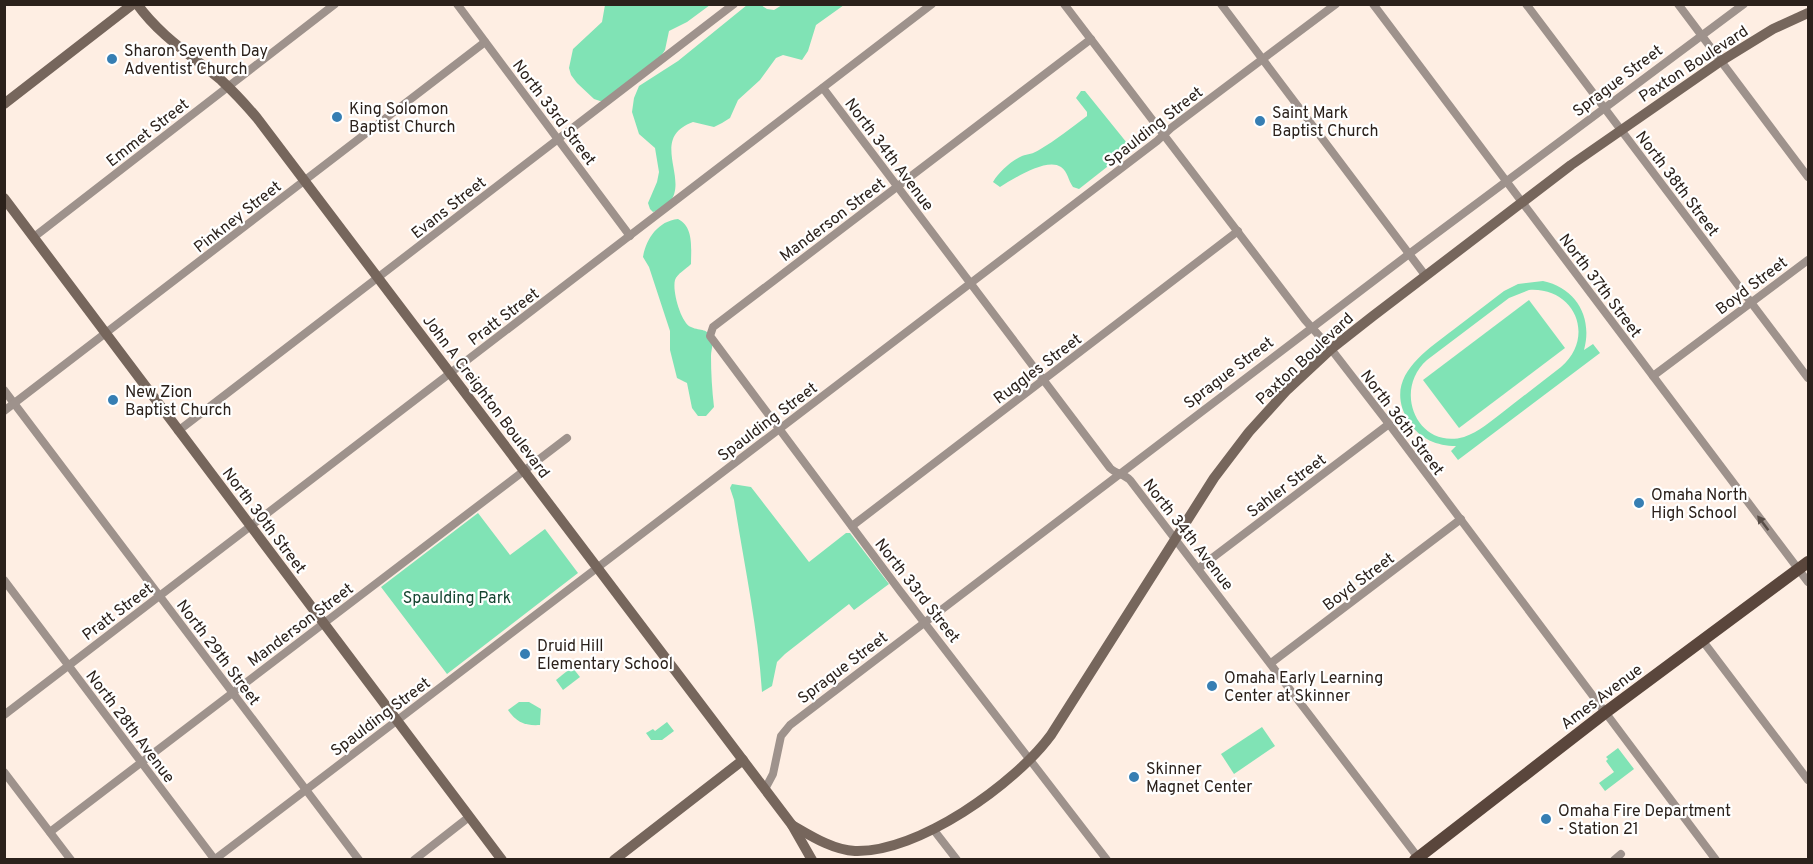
<svg xmlns="http://www.w3.org/2000/svg" width="1813" height="864" font-family="Overpass,sans-serif">
	<style>
		.green { fill: #80e3b5; fill-rule: evenodd }
		.lines { fill: none; stroke-linecap: round; stroke-linejoin: round }
		.street { stroke: #9e928c; stroke-width: 8 }
		.secondary { stroke: #76665c; stroke-width: 10 }
		.primary { stroke: #5a463c; stroke-width: 12 }
		.oneway { fill: #594e48 }
		.poi-dot { fill: #367eb3; stroke: #fff; stroke-width: 2 }
		.labels { text-anchor: middle; stroke-width: 4.5; stroke-linejoin: round; paint-order: stroke }
		.poi-label { font-size: 16px; fill: #2b211b; stroke: #fff; text-anchor: start }
		.street-label { font-size: 16px; fill: #2b211b; stroke: #fff }
		.park-label { font-size: 16px; fill: #154430; stroke: #fff }
	</style>
	<rect width="100%" height="100%" fill="#feeee3"/>
	<!-- green -->
	<g class="green">
		<path d="M 605,5 L 710,5 L 687,22 L 669,31 L 665,50 L 659,59 L 603,101 L 600,101 L 594,99 L 577,83 L 571,75 L 569,68 L 573,49 L 602,22 Z"/>
		<path d="M 747,5 L 761,5 L 767,9 L 774,10 L 782,5 L 844,5 L 816,25 L 808,51 L 802,60 L 783,55 L 776,58 L 760,80 L 738,100 L 730,118 L 722,123 L 714,127 L 693,122 C 649,138 689,178 670,202 C 666,207 659,210 653,212 L 650,209 L 648,203 L 657,182 L 659,172 L 655,148 L 639,134 L 632,112 L 634,98 L 639,86 L 678,61 Z"/>
		<path d="M 1081,91 L 1085,91 L 1127,143 L 1128,147 L 1126,152 L 1079,189 L 1073,187 C 1068,180 1068,172 1061,167 C 1047,157 1013,179 1000,187 L 993,182 C 999,172 1011,161 1022,156 C 1028,154 1033,154 1039,150 C 1056,140 1071,128 1087,116 L 1087,112 L 1076,98 Z"/>
		<path d="M 678,219 C 694,227 691,248 691,264 C 686,269 677,274 675,280 C 672,291 681,323 691,327 C 701,332 708,326 712,342 C 713,346 711,351 711,356 C 711,373 712,390 714,407 L 706,416 L 698,416 L 692,408 L 687,383 L 677,378 L 670,350 L 670,331 L 649,267 L 643,257 C 646,239 658,221 678,219 Z"/>
		<path d="M 1543,281 C 1576,288 1593,317 1584,350 L 1593,344 L 1600,353 L 1458,460 L 1451,451 L 1456,446 C 1437,446 1420,439 1409,422 C 1382,379 1423,353 1453,330 C 1470,317 1487,304 1504,291 L 1518,284 ZM 1529,290 C 1575,287 1596,337 1561,367 C 1542,382 1522,397 1503,412 C 1491,421 1479,432 1464,437 C 1418,450 1392,391 1427,360 L 1509,298 Z"/>
		<path d="M 1529,300 L 1565,348 L 1459,428 L 1423,380 Z"/>
		<path d="M 732,484 L 751,487 L 809,562 L 846,533 L 850,533 L 889,584 L 854,610 L 849,604 L 785,654 L 777,662 L 772,686 L 762,692 C 758,628 744,564 734,500 L 730,488 Z"/>
		<path d="M 478,513 L 510,555 L 545,529 L 578,573 L 447,674 L 381,587 Z"/>
		<path d="M 572,667 L 580,677 L 563,690 L 556,680 Z"/>
		<path d="M 519,702 L 529,702 L 541,709 L 540,725 C 525,726 516,722 508,710 Z"/>
		<path d="M 667,722 L 674,731 L 662,740 L 651,740 L 646,733 L 653,729 L 655,731 Z"/>
		<path d="M 1262,727 L 1275,746 L 1234,774 L 1221,754 Z"/>
		<path d="M 1618,748 L 1634,769 L 1605,791 L 1599,783 L 1614,772 L 1606,761 L 1608,759 L 1606,757 Z"/>
	</g>
	<g class="lines">
		<!-- street -->
		<g class="street">
			<path d="M 457,4 L 630,236"/>
			<path d="M 1064,4 L 1305,320 L 1331,349 L 1389,424 L 1716,860"/>
			<path d="M 1221,4 L 1425,275"/>
			<path d="M 1373,4 L 1808,582"/>
			<path d="M 1526,4 L 1808,378"/>
			<path d="M 1678,4 L 1808,177"/>
			<path d="M 1091,39 L 713,327 L 710,336 L 900,591 L 1107,860"/>
			<path d="M 823,88 L 1110,468 C 1116,474 1124,474 1130,480 L 1420,860"/>
			<path d="M 34,237 L 335,4"/>
			<path d="M 1653,376 L 1808,260"/>
			<path d="M 4,390 L 359,860"/>
			<path d="M 4,411 L 485,42"/>
			<path d="M 178,431 L 734,4"/>
			<path d="M 852,526 L 1238,231"/>
			<path d="M 1199,568 L 1389,424"/>
			<path d="M 4,580 L 215,860"/>
			<path d="M 1702,640 L 1808,780"/>
			<path d="M 1271,663 L 1461,519"/>
			<path d="M 4,715 L 932,4"/>
			<path d="M 4,772 L 71,860"/>
			<path d="M 765,789 L 773,774 L 781,736 L 790,725 L 1409,254 L 1744,4"/>
			<path d="M 933,829 L 957,860"/>
			<path d="M 50,832 L 567,438"/>
			<path d="M 214,860 L 1157,141 L 1171,128 L 1336,4"/>
			<path d="M 414,860 L 469,817"/>
			<path d="M 1614,860 L 1621,854"/>
		</g>
		<!-- secondary -->
		<g class="secondary">
			<path d="M 137,4 C 160,36 191,55 221,80 C 234,92 246,105 257,118 L 792,825 L 812,860"/>
			<path d="M 4,104 L 133,4"/>
			<path d="M 4,198 L 502,860"/>
			<path d="M 792,825 C 811,836 833,850 855,851 C 918,853 1015,784 1051,735 L 1214,478 L 1249,432 L 1287,390 L 1331,349 L 1373,316 L 1571,165 L 1721,61 L 1773,29 L 1808,13"/>
			<path d="M 614,860 L 743,760"/>
		</g>
		<!-- primary -->
		<path class="primary" d="M 1415,860 L 1606,712 L 1808,562"/>
	</g>
	<!-- one-way arrows -->
	<defs><path id="oneway-solid" d="M-6-.8H1V-3.2L6.5 0L1 3.2V.8H-6Z" transform="scale(1.5)"/></defs>
	<use class="oneway" href="#oneway-solid" transform="translate(1763 523) rotate(-127)"/>
	<!-- markers -->
	<g class="poi-dot">
		<circle cx="112" cy="59" r="6"/>
		<circle cx="337" cy="117" r="6"/>
		<circle cx="1260" cy="121" r="6"/>
		<circle cx="113" cy="400" r="6"/>
		<circle cx="1639" cy="503" r="6"/>
		<circle cx="525" cy="654" r="6"/>
		<circle cx="1212" cy="686" r="6"/>
		<circle cx="1134" cy="777" r="6"/>
		<circle cx="1546" cy="819" r="6"/>
	</g>
	<g class="labels">
		<!-- poi labels -->
		<g class="poi-label">
			<text x="124" y="56">Sharon Seventh Day<tspan x="124" dy="18">Adventist Church</tspan></text>
			<text x="349" y="114">King Solomon<tspan x="349" dy="18">Baptist Church</tspan></text>
			<text x="1272" y="118">Saint Mark<tspan x="1272" dy="18">Baptist Church</tspan></text>
			<text x="125" y="397">New Zion<tspan x="125" dy="18">Baptist Church</tspan></text>
			<text x="1651" y="500">Omaha North<tspan x="1651" dy="18">High School</tspan></text>
			<text x="537" y="651">Druid Hill<tspan x="537" dy="18">Elementary School</tspan></text>
			<text x="1224" y="683">Omaha Early Learning<tspan x="1224" dy="18">Center at Skinner</tspan></text>
			<text x="1146" y="774">Skinner<tspan x="1146" dy="18">Magnet Center</tspan></text>
			<text x="1558" y="816">Omaha Fire Department<tspan x="1558" dy="18">- Station 21</tspan></text>
		</g>
		<!-- street labels -->
		<g class="street-label">
			<text transform="translate(1693 63) rotate(-33)" y="6">Paxton Boulevard</text>
			<text transform="translate(1617 80) rotate(-37)" y="6">Sprague Street</text>
			<text transform="translate(555 112) rotate(53)" y="6">North 33rd Street</text>
			<text transform="translate(1153 126) rotate(-38)" y="6">Spaulding Street</text>
			<text transform="translate(147 132) rotate(-38)" y="6">Emmet Street</text>
			<text transform="translate(890 154) rotate(53)" y="6">North 34th Avenue</text>
			<text transform="translate(1678 183) rotate(53)" y="6">North 38th Street</text>
			<text transform="translate(448 207) rotate(-38)" y="6">Evans Street</text>
			<text transform="translate(237 216) rotate(-38)" y="6">Pinkney Street</text>
			<text transform="translate(832 219) rotate(-37)" y="6">Manderson Street</text>
			<text transform="translate(1601 285) rotate(53)" y="6">North 37th Street</text>
			<text transform="translate(1751 285) rotate(-37)" y="6">Boyd Street</text>
			<text transform="translate(503 316) rotate(-37)" y="6">Pratt Street</text>
			<text transform="translate(1304 358) rotate(-43)" y="6">Paxton Boulevard</text>
			<text transform="translate(1037 368) rotate(-37)" y="6">Ruggles Street</text>
			<text transform="translate(1228 372) rotate(-37)" y="6">Sprague Street</text>
			<text transform="translate(487 396) rotate(53)" y="6">John A Creighton Boulevard</text>
			<text transform="translate(767 421) rotate(-37)" y="6">Spaulding Street</text>
			<text transform="translate(1403 422) rotate(53)" y="6">North 36th Street</text>
			<text transform="translate(1286 485) rotate(-37)" y="6">Sahler Street</text>
			<text transform="translate(265 520) rotate(53)" y="6">North 30th Street</text>
			<text transform="translate(1189 534) rotate(52)" y="6">North 34th Avenue</text>
			<text transform="translate(1358 581) rotate(-37)" y="6">Boyd Street</text>
			<text transform="translate(918 590) rotate(52)" y="6">North 33rd Street</text>
			<text transform="translate(117 611) rotate(-37)" y="6">Pratt Street</text>
			<text transform="translate(300 624) rotate(-37)" y="6">Manderson Street</text>
			<text transform="translate(219 652) rotate(53)" y="6">North 29th Street</text>
			<text transform="translate(842 667) rotate(-37)" y="6">Sprague Street</text>
			<text transform="translate(1601 696) rotate(-37)" y="6">Ames Avenue</text>
			<text transform="translate(380 716) rotate(-37)" y="6">Spaulding Street</text>
			<text transform="translate(131 726) rotate(53)" y="6">North 28th Avenue</text>
		</g>
		<!-- park labels -->
		<g class="park-label">
			<text x="457" y="603">Spaulding Park</text>
		</g>
	</g>
	<!-- border -->
	<rect width="1813" height="864" fill="none" stroke="#2b211b" stroke-width="12"/>
</svg>
